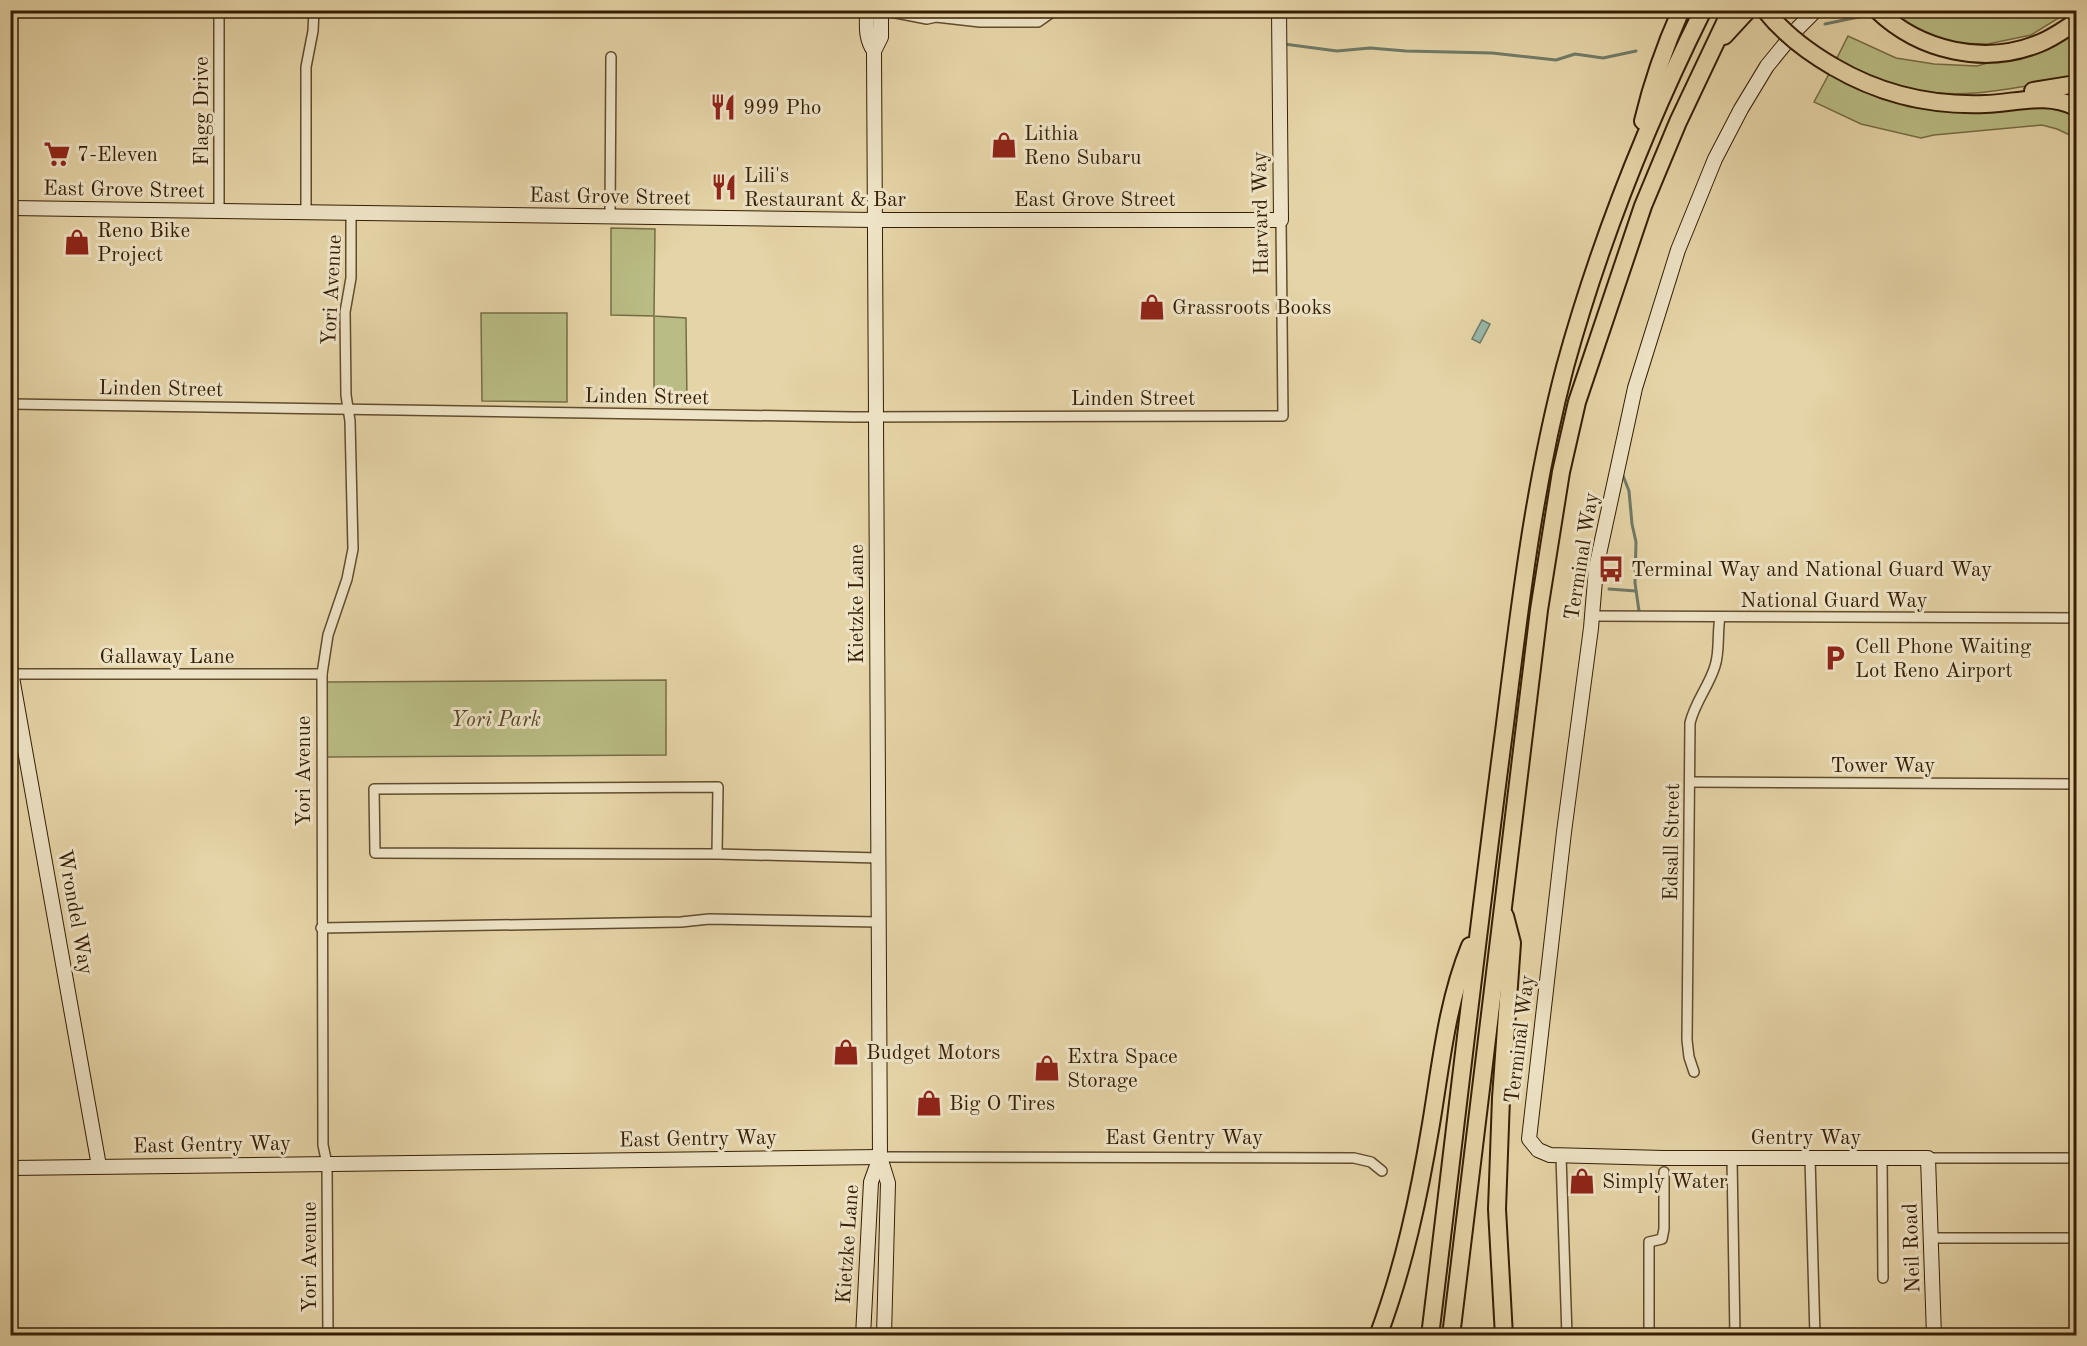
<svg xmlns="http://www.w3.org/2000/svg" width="2087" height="1346" font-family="'Old Standard TT',serif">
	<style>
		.green { fill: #b9bc84; stroke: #776d44; stroke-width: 1.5 }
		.water { fill: #96b8a9; stroke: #6f7a67; stroke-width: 1.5 }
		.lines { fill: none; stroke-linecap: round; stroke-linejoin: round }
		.stream { stroke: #6f7a67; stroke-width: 3 }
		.street-casing { stroke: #614c2d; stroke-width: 12 }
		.secondary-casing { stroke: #351e04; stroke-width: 16 }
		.highway-casing { stroke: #351e04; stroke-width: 20 }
		.street { stroke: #eee3c6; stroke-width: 9 }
		.secondary { stroke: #eee3c6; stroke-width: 14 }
		.highway { stroke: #e5d4a7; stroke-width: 16 }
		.highway-bridge-casing { stroke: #351e04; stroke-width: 20; stroke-linecap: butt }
		.highway-bridge { stroke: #e5d4a7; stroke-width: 16 }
		.labels { text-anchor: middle; stroke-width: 6; stroke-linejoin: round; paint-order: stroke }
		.poi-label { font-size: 21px; fill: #351e04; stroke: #eee3c6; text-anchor: start }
		.street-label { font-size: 21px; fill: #351e04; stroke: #eee3c6 }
		.park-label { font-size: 21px; font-style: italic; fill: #564624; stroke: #eee3c6 }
	</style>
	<rect width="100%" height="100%" fill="#e5d4a7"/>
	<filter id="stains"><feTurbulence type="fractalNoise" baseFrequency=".00333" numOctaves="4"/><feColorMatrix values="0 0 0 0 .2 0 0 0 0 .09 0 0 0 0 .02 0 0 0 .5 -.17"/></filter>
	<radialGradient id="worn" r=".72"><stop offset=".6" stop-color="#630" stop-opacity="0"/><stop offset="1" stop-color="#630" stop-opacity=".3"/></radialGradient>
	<!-- green -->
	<g class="green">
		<path d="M 1885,11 L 2070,11 L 2031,35 L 1988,44 L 1954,43 L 1921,33 Z"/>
		<path d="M 2076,27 L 2076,77 C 2020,87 1961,102 1904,88 C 1879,82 1857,72 1835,62 L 1848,36 L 1896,58 L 1934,64 L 1977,66 L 2023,53 Z"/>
		<path d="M 1829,74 L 1882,99 L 1909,107 L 1952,111 L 2041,103 L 2076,113 L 2076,132 L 2072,136 L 2057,129 L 2042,125 L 1934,135 L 1921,138 L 1861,124 L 1814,102 Z"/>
		<path d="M 611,228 L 655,229 L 654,316 L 686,318 L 687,404 L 654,404 L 654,316 L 611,315 Z"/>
		<path d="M 481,313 L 567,313 L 567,402 L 482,401 Z"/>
		<path d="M 666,680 L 666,755 L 326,757 L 326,682 Z"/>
	</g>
	<!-- water -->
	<path class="water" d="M 1482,320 L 1490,324 L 1480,343 L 1472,339 Z"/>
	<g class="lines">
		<!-- stream -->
		<g class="stream">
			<path d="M 1889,13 L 1910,10"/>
			<path d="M 1825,24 L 1873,14"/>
			<path d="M 1284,44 L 1337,51 L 1370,48 L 1406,51 L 1492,53 L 1556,60 L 1575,54 L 1603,58 L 1636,51"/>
			<path d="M 1622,473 L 1629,491 L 1632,524 L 1636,542 L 1635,583 L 1639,611"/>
			<path d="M 1609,589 L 1636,591"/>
		</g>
		<!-- street casing -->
		<g class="street-casing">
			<g id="street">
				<path d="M 219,10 L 219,211"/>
				<path d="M 881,10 L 927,19 L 936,17 L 980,22 L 1038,22 L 1055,10"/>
				<path d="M 306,212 L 306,67 L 313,31 L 314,10"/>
				<path d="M 610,217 L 611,57"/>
				<path d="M 10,404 L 853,417 L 1283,416 L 1281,220"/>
				<path d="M 1592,616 L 2076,618"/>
				<path d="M 12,674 L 322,674"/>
				<path d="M 1690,782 L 2076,784"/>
				<path d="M 717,854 L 718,787 L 374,789 L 375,853 L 717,854 L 879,858"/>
				<path d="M 321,928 L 681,922 L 709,919 L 879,922"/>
				<path d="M 1694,1072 L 1689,1057 L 1687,1040 L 1690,723 C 1695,702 1709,686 1715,666 C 1720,651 1717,633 1720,617"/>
				<path d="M 1561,1156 L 1567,1336"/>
				<path d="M 880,1157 L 1354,1158 L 1371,1162 L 1382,1171"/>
				<path d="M 1882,1157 L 1883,1278"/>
				<path d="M 1810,1158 L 1815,1336"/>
				<path d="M 1928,1158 L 2076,1158"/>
				<path d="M 1732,1159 L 1735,1336"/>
				<path d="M 1932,1238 L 2076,1238"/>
				<path d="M 328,1336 L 327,1164 L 323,1145 L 322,674 L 328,635 L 347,579 L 353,549 L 350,421 L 346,395 L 345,312 L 351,278 L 351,213"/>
				<path d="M 1649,1336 L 1649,1242 L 1662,1239 L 1664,1229 L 1664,1172"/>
			</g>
		</g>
		<!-- secondary casing -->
		<g class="secondary-casing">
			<g id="secondary">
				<path d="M 867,10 C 867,26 865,38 874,51"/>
				<path d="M 881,10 L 881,37 L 874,51 L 880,1157 L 888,1183 L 884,1336"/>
				<path d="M 1816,10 L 1798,28 L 1767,66 L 1741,109 L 1715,159 L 1678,250 L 1635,388 L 1596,568 L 1591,628 L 1564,832 L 1529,1139 L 1538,1150 L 1550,1155 L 1664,1158 L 1928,1158 L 1934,1336"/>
				<path d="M 10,208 L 874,220 L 1281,220 L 1279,10"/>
				<path d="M 10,666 L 99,1166"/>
				<path d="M 10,1168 L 880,1157"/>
				<path d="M 863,1336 L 871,1182 L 880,1157"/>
			</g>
		</g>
		<!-- highway casing -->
		<g class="highway-casing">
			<g id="highway">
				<path d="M 1877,10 C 1920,51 1984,66 2040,43 C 2053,38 2065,29 2076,22"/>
				<path d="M 1724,36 L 1748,10"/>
				<path d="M 1834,67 C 1880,94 1932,106 1985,104 C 2017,103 2046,92 2076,107"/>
				<path d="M 2033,91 L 2076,84"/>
				<path d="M 1643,121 C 1652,83 1665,46 1681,10"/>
				<path d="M 1378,1336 C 1404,1267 1419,1196 1431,1124 C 1441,1064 1447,1002 1470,946"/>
				<path d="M 1430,1336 C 1455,1132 1478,928 1505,724 C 1520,604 1534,485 1565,367 C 1599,243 1646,125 1703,10"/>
				<path d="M 1451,1336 L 1539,610 L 1561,472 L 1577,402 L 1643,206 L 1678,122 L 1731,10"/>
				<path d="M 1504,1336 L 1497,1209 L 1501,1098 L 1512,943 L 1505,916"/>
			</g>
		</g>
		<!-- street -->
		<use href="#street" class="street"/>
		<!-- secondary -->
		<use href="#secondary" class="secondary"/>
		<!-- highway -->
		<use href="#highway" class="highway"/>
		<!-- highway-bridge casing -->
		<g class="highway-bridge-casing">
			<path id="highway-bridge" d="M 1765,10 C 1784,34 1808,52 1834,67"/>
		</g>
		<!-- highway-bridge -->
		<use href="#highway-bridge" class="highway-bridge"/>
	</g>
	<!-- icons -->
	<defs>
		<g id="restaurant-bare" transform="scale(2.07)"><path d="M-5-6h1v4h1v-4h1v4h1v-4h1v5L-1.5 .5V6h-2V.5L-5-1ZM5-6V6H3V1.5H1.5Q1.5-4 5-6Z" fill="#8f2418" stroke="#eee3c6" stroke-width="2.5" paint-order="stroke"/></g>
		<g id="shop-bare" transform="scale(2.07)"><path d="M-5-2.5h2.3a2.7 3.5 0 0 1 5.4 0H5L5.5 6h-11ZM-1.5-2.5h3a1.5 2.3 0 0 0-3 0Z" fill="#8f2418" stroke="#eee3c6" stroke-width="2.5" paint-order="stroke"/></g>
		<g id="supermarket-bare" transform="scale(2.07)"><path d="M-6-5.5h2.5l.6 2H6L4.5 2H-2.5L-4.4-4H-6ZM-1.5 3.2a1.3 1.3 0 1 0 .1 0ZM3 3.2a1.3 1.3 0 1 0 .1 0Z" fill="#8f2418" stroke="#eee3c6" stroke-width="2.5" paint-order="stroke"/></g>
		<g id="bus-bare" transform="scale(2.07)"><path d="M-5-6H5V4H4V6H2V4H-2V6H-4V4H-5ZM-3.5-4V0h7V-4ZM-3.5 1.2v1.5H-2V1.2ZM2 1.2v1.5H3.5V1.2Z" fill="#8f2418" stroke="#eee3c6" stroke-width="2.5" paint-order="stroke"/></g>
		<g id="parking-bare" transform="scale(2.07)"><path d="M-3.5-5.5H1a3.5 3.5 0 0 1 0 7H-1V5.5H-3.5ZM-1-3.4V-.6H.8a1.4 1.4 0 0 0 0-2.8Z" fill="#8f2418" stroke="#eee3c6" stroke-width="2.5" paint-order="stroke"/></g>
	</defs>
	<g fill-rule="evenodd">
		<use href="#restaurant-bare" x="723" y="107"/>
		<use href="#shop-bare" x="1004" y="145"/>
		<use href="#supermarket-bare" x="57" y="154"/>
		<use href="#restaurant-bare" x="724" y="187"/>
		<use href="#shop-bare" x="77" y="242"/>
		<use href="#shop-bare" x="1152" y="307"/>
		<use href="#bus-bare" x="1611" y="569"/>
		<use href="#parking-bare" x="1835" y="658"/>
		<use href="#shop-bare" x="846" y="1052"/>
		<use href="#shop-bare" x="1047" y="1068"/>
		<use href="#shop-bare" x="929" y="1103"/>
		<use href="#shop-bare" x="1582" y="1181"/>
	</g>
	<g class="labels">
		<!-- poi labels -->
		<g class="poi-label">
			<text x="743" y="114">999 Pho</text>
			<text x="1024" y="140">Lithia<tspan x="1024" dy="24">Reno Subaru</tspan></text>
			<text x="77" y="161">7-Eleven</text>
			<text x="744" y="182">Lili's<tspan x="744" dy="24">Restaurant &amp; Bar</tspan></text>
			<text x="97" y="237">Reno Bike<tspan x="97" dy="24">Project</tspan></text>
			<text x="1172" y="314">Grassroots Books</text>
			<text x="1631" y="576">Terminal Way and National Guard Way</text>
			<text x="1855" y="653">Cell Phone Waiting<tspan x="1855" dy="24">Lot Reno Airport</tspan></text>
			<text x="866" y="1059">Budget Motors</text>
			<text x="1067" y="1063">Extra Space<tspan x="1067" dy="24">Storage</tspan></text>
			<text x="949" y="1110">Big O Tires</text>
			<text x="1602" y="1188">Simply Water</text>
		</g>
		<!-- street labels -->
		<g class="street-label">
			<text transform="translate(201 111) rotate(-90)" y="7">Flagg Drive</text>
			<text transform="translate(124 189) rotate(1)" y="7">East Grove Street</text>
			<text transform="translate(610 196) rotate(1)" y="7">East Grove Street</text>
			<text x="1095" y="206">East Grove Street</text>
			<text transform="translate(1260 213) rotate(-91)" y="7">Harvard Way</text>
			<text transform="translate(331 290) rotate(-87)" y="7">Yori Avenue</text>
			<text transform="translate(161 388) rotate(1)" y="7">Linden Street</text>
			<text transform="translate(647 396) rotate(1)" y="7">Linden Street</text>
			<text x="1133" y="405">Linden Street</text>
			<text transform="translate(1581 556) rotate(-81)" y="7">Terminal Way</text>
			<text x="1834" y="607">National Guard Way</text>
			<text transform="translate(856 604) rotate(-90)" y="7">Kietzke Lane</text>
			<text x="167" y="663">Gallaway Lane</text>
			<text x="1883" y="772">Tower Way</text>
			<text transform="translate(303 771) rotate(-90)" y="7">Yori Avenue</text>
			<text transform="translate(1671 842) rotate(-89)" y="7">Edsall Street</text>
			<text transform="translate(76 912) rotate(80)" y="7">Wrondel Way</text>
			<text transform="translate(1519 1039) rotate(-83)" y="7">Terminal Way</text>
			<text x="1184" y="1144">East Gentry Way</text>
			<text x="1806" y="1144">Gentry Way</text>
			<text transform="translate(698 1138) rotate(-1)" y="7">East Gentry Way</text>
			<text transform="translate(212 1144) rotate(-1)" y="7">East Gentry Way</text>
			<text transform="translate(847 1244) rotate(-86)" y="7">Kietzke Lane</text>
			<text transform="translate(1911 1248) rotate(-92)" y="7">Neil Road</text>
			<text transform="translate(309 1257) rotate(-90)" y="7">Yori Avenue</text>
		</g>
		<!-- park labels -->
		<g class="park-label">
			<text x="496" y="726">Yori Park</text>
		</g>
	</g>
	<!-- margin -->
	<rect width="2087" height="1346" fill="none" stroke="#e5d4a7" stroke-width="36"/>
	<rect x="12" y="12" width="2063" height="1322" fill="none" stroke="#351e04" stroke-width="3"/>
	<rect x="18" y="18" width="2051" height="1310" fill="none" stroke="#351e04" stroke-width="1.5"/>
	<rect width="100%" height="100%" filter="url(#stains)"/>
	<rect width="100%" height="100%" fill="url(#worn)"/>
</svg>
